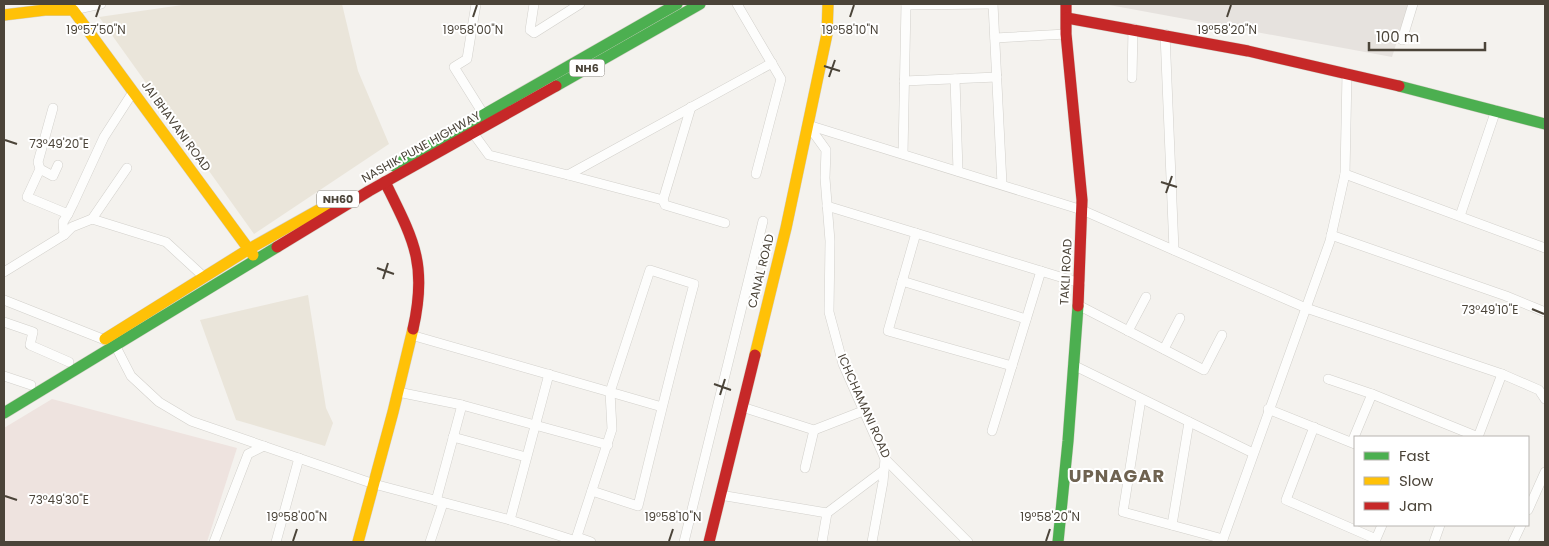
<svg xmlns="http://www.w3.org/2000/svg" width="1549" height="546" font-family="Poppins,sans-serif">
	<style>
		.industrial { fill: #e6e2de }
		.education { fill: #eae5da }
		.medical { fill: #eee3df }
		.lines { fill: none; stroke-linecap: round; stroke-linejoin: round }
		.street-casing { stroke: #d2d0cb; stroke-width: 10 }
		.fast-casing { stroke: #d3cfc5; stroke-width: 12 }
		.slow-casing { stroke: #d3cfc5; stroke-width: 12 }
		.jam-casing { stroke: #d3cfc5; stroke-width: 12 }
		.street { stroke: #fdfdfc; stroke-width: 9 }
		.fast { stroke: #4caf50; stroke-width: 11 }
		.slow { stroke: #ffc107; stroke-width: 11 }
		.jam { stroke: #c62828; stroke-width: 11 }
		.ticks { fill: none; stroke: #4b4439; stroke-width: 2 }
		.labels { text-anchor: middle; stroke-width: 4; stroke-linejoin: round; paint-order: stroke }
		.shield { fill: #fff; stroke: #817c74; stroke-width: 1 }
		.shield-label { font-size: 11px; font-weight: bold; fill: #4b4439 }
		.street-label { font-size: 12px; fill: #4b4439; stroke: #fff }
		.district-label { font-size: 18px; font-weight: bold; letter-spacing: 1px; fill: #6e6250; stroke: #fff }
		.ticks-label { font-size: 12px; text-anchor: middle; fill: #4b4439; stroke: #fff; stroke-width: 4; stroke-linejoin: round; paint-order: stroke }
	</style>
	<rect width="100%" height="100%" fill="#f4f2ee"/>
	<!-- industrial -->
	<path class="industrial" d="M 1104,4 L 1409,4 L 1392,57 Z"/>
	<!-- education -->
	<g class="education">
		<path d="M 189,4 L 342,4 L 358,71 L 389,144 L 254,234 L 99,17 Z"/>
		<path d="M 308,295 L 326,408 L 333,423 L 325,446 L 236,420 L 200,320 Z"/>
	</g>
	<!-- medical -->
	<path class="medical" d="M 52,399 L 237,448 L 207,542 L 4,542 L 4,428 Z"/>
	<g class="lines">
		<!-- street casing -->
		<g class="street-casing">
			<g id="street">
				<path d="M 476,4 L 467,59 L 454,67 L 484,115"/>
				<path d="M 534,4 L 530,30 L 534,33 L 580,4"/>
				<path d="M 737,4 L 781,79 L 756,174"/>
				<path d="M 993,4 L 1002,184"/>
				<path d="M 906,5 L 993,4"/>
				<path d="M 73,10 L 101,4"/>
				<path d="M 1165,34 L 1174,250"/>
				<path d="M 995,38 L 1066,34"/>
				<path d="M 1402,40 L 1413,4"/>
				<path d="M 1347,73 L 1345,174 L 1545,248"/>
				<path d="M 1132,78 L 1133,28"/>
				<path d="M 955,79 L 958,171"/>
				<path d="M 904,81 L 997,77"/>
				<path d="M 53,108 L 38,162 L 40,169 L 27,197 L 68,214 L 73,204 L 104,137 L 133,92"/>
				<path d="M 808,125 L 1082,210 L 1306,308 L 1330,241 L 1345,174"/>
				<path d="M 808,125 L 826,150 L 825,178 L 830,241 L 829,312 L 843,364 L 885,459 L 968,542"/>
				<path d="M 473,133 L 489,155 L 568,175 L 772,63"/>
				<path d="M 903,154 L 906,4"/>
				<path d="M 40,169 L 53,176 L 58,165"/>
				<path d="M 568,175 L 663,200 L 691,107"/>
				<path d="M 663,200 L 665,205 L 725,223"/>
				<path d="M 827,206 L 1080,283"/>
				<path d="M 1460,216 L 1496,110"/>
				<path d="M 92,219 L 127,168"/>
				<path d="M 916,233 L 888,331 L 1012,366"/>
				<path d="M 64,235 L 63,222 L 68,214"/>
				<path d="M 1331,235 L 1506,296 L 1545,312"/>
				<path d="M 4,272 L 64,235 L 72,227 L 92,219 L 166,242 L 204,277"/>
				<path d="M 902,281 L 1026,319"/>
				<path d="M 4,300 L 105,340"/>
				<path d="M 1078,305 L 1204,370 L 1222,335"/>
				<path d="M 4,322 L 33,332 L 30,345 L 69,362"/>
				<path d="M 1128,331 L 1146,297"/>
				<path d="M 411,335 L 610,392 L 612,429 L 575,542"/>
				<path d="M 115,345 L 131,376 L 159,402 L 191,421 L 374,484 L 510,520 L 576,541"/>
				<path d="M 1164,349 L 1180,318"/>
				<path d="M 1073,365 L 1253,453"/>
				<path d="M 4,376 L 31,385"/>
				<path d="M 1328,379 L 1372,394"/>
				<path d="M 398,392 L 462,405 L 608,445"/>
				<path d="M 1141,399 L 1123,512 L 1223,539"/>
				<path d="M 742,407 L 814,430 L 863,411"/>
				<path d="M 1268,409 L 1355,444"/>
				<path d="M 1314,427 L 1286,500 L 1376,539 L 1382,525"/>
				<path d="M 992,431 L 1041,271"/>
				<path d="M 453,437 L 526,457"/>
				<path d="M 1352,442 L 1372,394 L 1478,437 L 1502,374"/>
				<path d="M 805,468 L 814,430"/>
				<path d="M 592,491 L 638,506 C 656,432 674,358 694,284 L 650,270 L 610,392 L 662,407"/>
				<path d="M 720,495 L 827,513 L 822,542"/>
				<path d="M 436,501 L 462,405"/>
				<path d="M 1528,510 L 1545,472"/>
				<path d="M 827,513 L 884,470"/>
				<path d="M 510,520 L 549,374"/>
				<path d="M 1172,525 L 1189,422"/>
				<path d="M 577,537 L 591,542"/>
				<path d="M 214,542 L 248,454 L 264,446"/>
				<path d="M 276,542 L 299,458"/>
				<path d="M 430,542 L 443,503"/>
				<path d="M 684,542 L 763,221"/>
				<path d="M 872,542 L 883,482 L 885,459"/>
				<path d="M 1222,542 L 1306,308 L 1502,374 L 1539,390 L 1545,399"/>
				<path d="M 1434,542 L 1440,525"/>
				<path d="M 1513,542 L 1521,525"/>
			</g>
		</g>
		<!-- fast casing -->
		<g class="fast-casing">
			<g id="fast">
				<path d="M 556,86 L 700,4"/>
				<path d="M 1399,86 L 1545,124"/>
				<path d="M 394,166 L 677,4"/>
				<path d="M 4,413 L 277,247"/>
				<path d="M 1058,542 L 1068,441 L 1078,306"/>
			</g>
		</g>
		<!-- slow casing -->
		<g class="slow-casing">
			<g id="slow">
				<path d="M 4,15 L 45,10 L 73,10 L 253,255"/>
				<path d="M 105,339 L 249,249 L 338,199"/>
				<path d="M 755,355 L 786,228 L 827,34 L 828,4"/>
				<path d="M 358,542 L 393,412 L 413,329"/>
			</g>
		</g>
		<!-- jam casing -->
		<g class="jam-casing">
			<g id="jam">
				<path d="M 1066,4 L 1066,34 L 1082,200 L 1078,306"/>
				<path d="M 1067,18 L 1248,51 L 1399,86"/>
				<path d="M 385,182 C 413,239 428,263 413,329"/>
				<path d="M 277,247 L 369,191 L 556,86"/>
				<path d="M 709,542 L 755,355"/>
			</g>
		</g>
		<!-- street -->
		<use href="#street" class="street"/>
		<!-- fast -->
		<use href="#fast" class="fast"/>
		<!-- slow -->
		<use href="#slow" class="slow"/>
		<!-- jam -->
		<use href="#jam" class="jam"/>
	</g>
	<!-- ticks -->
	<path class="ticks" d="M 96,17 L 100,5M 473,17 L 477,5M 850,17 L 854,5M 1227,17 L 1231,5M 824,66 L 840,71M 829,77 L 835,60M 5,140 L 17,144M 1161,182 L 1177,187M 1166,193 L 1172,176M 377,268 L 394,274M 383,279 L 388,263M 1532,309 L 1544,314M 714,384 L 731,390M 720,395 L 725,379M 5,496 L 17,500M 293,541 L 297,529M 669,541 L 673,529M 1046,541 L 1050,529"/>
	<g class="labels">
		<!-- shield labels -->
		<g class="shield">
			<rect x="569.5" y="59.5" width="35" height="17" rx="4"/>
			<rect x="317" y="190.5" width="42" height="17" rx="4"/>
		</g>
		<g class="shield-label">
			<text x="587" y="72">NH6</text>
			<text x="338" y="203">NH60</text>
		</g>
		<!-- street labels -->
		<g class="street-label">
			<text transform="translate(176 126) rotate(54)" y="4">JAI BHAVANI ROAD</text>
			<text transform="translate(421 147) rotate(-29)" y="4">NASHIK PUNE HIGHWAY</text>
			<text transform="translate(761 271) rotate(-76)" y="4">CANAL ROAD</text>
			<text transform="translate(1066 272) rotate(-87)" y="4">TAKLI ROAD</text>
			<text transform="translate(864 406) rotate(66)" y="4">ICHCHAMANI ROAD</text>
		</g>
		<!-- district labels -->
		<g class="district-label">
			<text x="1117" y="482">UPNAGAR</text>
		</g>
	</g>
	<g class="ticks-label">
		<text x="96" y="34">19°57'50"N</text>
		<text x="473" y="34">19°58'00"N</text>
		<text x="850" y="34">19°58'10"N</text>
		<text x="1227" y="34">19°58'20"N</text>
		<text x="59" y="148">73°49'20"E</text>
		<text x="1490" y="314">73°49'10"E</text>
		<text x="59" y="504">73°49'30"E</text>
		<text x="297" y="521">19°58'00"N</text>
		<text x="673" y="521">19°58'10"N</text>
		<text x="1050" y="521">19°58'20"N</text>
	</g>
	<!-- border -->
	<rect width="1549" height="546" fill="none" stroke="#4b4439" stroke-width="10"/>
	<!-- legend -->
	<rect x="1354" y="436" width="175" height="90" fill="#ffffff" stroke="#b7b4b0"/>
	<rect x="1364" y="452" width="25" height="8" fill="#4caf50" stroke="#b7b4b0"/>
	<text x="1399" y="461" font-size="15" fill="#4b4439">Fast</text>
	<rect x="1364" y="477" width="25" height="8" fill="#ffc107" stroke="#b7b4b0"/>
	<text x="1399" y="486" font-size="15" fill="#4b4439">Slow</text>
	<rect x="1364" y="502" width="25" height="8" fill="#c62828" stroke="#b7b4b0"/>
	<text x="1399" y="511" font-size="15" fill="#4b4439">Jam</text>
	<!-- scale -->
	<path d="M1369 42v8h116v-8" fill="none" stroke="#4b4439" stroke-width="2.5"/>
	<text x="1376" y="42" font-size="15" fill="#4b4439" stroke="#ffffff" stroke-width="4" paint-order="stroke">100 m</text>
</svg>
